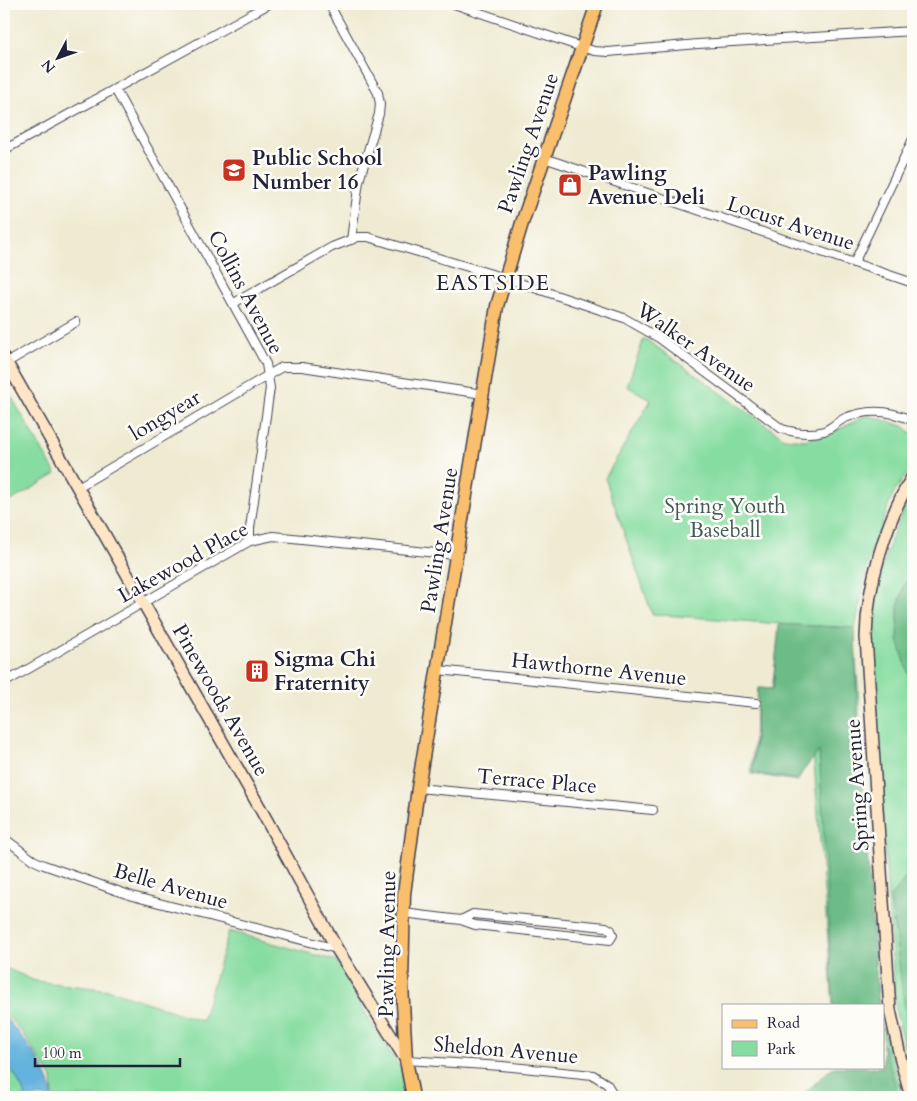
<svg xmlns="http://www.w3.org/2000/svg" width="917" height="1101" font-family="Cardo,serif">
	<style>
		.green { fill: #87dda1; stroke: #54806e }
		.forest { fill: #6dbc87; stroke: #486f61 }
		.water { fill: #63b3de; stroke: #426a8c }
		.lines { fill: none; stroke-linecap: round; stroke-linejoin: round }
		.street-casing { stroke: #414052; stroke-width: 10 }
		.secondary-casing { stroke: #414052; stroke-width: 14 }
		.primary-casing { stroke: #414052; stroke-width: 15 }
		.street { stroke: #fff; stroke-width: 8 }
		.secondary { stroke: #fde5c5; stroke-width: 11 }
		.primary { stroke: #f9bf6d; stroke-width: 12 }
		.labels { text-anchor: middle; stroke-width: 5; stroke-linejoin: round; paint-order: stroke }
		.street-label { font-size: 21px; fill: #22223b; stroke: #fdfcf7 }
		.poi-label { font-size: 21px; font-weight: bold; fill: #22223b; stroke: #fdfcf7; text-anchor: start }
		.park-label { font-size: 21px; fill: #405a5a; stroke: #fdfcf7 }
		.neighbourhood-label { font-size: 22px; letter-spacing: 1px; fill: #22223b; stroke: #fdfcf7 }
	</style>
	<rect width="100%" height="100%" fill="#fdfcf7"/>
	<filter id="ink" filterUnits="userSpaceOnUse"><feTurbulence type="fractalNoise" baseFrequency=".02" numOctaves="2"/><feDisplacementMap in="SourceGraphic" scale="10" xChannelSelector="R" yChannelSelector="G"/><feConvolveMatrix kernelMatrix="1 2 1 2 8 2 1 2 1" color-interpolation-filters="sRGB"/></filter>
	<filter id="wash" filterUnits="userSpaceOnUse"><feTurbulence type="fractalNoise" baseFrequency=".0096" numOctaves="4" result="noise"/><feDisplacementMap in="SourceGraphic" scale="20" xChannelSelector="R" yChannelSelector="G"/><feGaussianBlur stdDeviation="1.12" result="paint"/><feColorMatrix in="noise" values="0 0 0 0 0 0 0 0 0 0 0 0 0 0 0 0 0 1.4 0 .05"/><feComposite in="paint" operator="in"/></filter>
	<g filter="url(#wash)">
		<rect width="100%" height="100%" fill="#efebd3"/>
		<!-- green -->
		<g class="green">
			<path d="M 644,338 L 784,438 L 804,440 L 832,433 L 867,415 L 903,426 L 913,434 L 913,465 L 893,494 L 869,559 L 855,628 L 817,626 L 854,629 L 859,703 L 859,778 L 879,1005 L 833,1005 L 813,750 L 798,781 L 751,774 L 758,688 L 772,689 L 780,624 L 652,614 L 605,478 L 651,400 L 627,386 Z"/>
			<path d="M 4,384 L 56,474 L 4,505 Z"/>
			<path d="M 913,489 L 913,1082 L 896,1012 L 875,712 L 871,622 L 877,583 L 893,534 Z"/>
			<path d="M 229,931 L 337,961 L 371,1023 L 402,1071 L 405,1097 L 53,1097 L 52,1078 L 21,1031 L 4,1013 L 4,967 L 35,981 L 110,990 L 202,1021 Z"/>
			<path d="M 883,1027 L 903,1097 L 851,1097 L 883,1067 Z"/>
			<path d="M 4,1054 L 27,1097 L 4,1097 Z"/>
		</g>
		<!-- forest -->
		<g class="forest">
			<path d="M 913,576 L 913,722 L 910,679 L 898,640 L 898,607 L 905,583 Z"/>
			<path d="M 779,624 L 855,628 L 857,711 L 878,1005 L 833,1005 L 819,751 L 796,780 L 753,773 L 758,688 L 773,689 Z"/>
			<path d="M 913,869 L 913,1051 L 908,1032 L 890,897 Z"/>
			<path d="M 883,1043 L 899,1097 L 800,1097 L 833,1067 L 883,1067 Z"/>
		</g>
		<!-- water -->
		<path class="water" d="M 4,1016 C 21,1036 51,1070 52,1097 L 26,1097 L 15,1075 L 4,1060 Z"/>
	</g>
	<g filter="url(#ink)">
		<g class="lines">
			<!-- street casing -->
			<g class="street-casing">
				<g id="street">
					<path d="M 329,4 L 378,93 L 380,104 L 379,114 L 359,181 L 351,240"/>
					<path d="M 454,4 L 581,47 L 594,51 L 608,52 L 698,44 L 913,31"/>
					<path d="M 115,89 L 266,364 L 270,388 L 250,528 L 250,541"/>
					<path d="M 4,150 L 269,4"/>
					<path d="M 544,158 L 913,283"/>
					<path d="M 854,263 L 913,139"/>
					<path d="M 234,303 L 332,247 L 358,237 L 368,237 L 505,278 L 624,318 L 659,338 L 782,429 C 796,433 810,435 824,431 C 832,428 838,421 845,418 C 867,409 891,410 913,421"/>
					<path d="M 6,363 L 76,322"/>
					<path d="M 78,487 L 282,367 L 302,367 L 483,394"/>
					<path d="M 438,670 L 756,703"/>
					<path d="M 4,683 L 250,541 L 273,536 L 456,555"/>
					<path d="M 418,788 L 653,810"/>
					<path d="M 4,838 L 33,860 L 44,865 L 132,896 L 337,949"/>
					<path d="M 403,913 L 461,920 L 475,925 L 610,940 L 613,935 L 611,930 L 606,927 L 473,914 L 461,920"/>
					<path d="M 406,1060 L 502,1066 L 593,1075 L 607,1084 L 615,1097"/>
				</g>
			</g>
			<!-- secondary casing -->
			<g class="secondary-casing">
				<g id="secondary">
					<path d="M 4,358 L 260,808 L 337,949 L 406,1060"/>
					<path d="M 911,1097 L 901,1061 L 890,1010 L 866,637 C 867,586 886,519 913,476"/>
				</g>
			</g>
			<!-- primary casing -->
			<g class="primary-casing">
				<path id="primary" d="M 413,1097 L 406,1060 L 402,984 L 404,894 L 418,788 L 497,306 L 522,223 L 597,4"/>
			</g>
			<!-- street -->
			<use href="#street" class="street"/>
			<!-- secondary -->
			<use href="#secondary" class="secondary"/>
			<!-- primary -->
			<use href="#primary" class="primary"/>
		</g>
	</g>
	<!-- icons -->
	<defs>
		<g id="school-square" transform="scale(1.25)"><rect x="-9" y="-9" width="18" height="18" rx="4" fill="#c8321e" stroke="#fdfcf7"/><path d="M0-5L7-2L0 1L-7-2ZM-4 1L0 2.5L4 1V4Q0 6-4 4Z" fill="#fff"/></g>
		<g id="shop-square" transform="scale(1.25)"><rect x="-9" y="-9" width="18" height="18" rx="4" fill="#c8321e" stroke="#fdfcf7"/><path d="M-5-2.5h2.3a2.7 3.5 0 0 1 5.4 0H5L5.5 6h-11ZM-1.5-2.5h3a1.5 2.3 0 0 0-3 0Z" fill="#fff"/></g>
		<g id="building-square" transform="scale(1.25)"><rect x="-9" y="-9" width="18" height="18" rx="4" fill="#c8321e" stroke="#fdfcf7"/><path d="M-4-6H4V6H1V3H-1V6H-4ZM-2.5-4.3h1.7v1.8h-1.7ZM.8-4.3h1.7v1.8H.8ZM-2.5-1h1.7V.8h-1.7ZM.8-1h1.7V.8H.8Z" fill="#fff"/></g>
	</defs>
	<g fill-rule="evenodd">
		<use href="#school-square" x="234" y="170"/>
		<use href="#shop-square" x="570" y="185"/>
		<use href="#building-square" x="257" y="671"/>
	</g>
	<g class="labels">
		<!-- street labels -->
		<g class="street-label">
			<text transform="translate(528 143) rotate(-71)" y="7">Pawling Avenue</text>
			<text transform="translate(791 223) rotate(18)" y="7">Locust Avenue</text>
			<text transform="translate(246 292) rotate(62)" y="7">Collins Avenue</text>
			<text transform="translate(696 347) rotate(35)" y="7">Walker Avenue</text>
			<text transform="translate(165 415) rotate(-31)" y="7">longyear</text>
			<text transform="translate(439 540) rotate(-81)" y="7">Pawling Avenue</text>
			<text transform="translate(183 562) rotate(-29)" y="7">Lakewood Place</text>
			<text transform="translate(599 669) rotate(6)" y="7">Hawthorne Avenue</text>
			<text transform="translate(221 700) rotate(60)" y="7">Pinewoods Avenue</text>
			<text transform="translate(537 781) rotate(5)" y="7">Terrace Place</text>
			<text transform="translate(857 785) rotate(-94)" y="7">Spring Avenue</text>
			<text transform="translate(171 886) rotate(16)" y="7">Belle Avenue</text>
			<text transform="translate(387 944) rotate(-89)" y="7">Pawling Avenue</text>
			<text transform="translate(506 1050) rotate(5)" y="7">Sheldon Avenue</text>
		</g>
		<!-- poi labels -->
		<g class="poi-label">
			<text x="252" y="165">Public School<tspan x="252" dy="24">Number 16</tspan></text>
			<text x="588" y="180">Pawling<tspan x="588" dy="24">Avenue Deli</tspan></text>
			<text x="274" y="666">Sigma Chi<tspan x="274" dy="24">Fraternity</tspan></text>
		</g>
		<!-- park labels -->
		<g class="park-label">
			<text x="725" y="513">Spring Youth<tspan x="725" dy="24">Baseball</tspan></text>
		</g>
		<!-- neighbourhood labels -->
		<g class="neighbourhood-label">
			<text x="493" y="290">EASTSIDE</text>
		</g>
	</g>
	<!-- margin -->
	<rect width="917" height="1101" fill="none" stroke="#fdfcf7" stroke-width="20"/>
	<!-- legend -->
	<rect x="722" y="1004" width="162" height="65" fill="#fdfcf7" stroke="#a5a5ac"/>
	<rect x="732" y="1020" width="25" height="8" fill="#f9bf6d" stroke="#a5a5ac"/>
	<text x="767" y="1028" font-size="15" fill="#22223b">Road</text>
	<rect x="732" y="1041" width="25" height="15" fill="#87dda1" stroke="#a5a5ac"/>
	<text x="767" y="1054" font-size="15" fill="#22223b">Park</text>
	<!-- north arrow -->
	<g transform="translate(58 58) rotate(229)" stroke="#fdfcf7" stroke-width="4" paint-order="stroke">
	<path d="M0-4L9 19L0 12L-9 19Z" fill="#22223b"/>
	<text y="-8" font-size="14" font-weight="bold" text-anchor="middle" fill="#22223b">N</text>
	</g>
	<!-- scale -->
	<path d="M35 1058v8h145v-8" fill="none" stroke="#22223b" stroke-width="2.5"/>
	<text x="42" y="1058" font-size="15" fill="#22223b" stroke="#fdfcf7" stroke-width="4" paint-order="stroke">100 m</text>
</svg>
